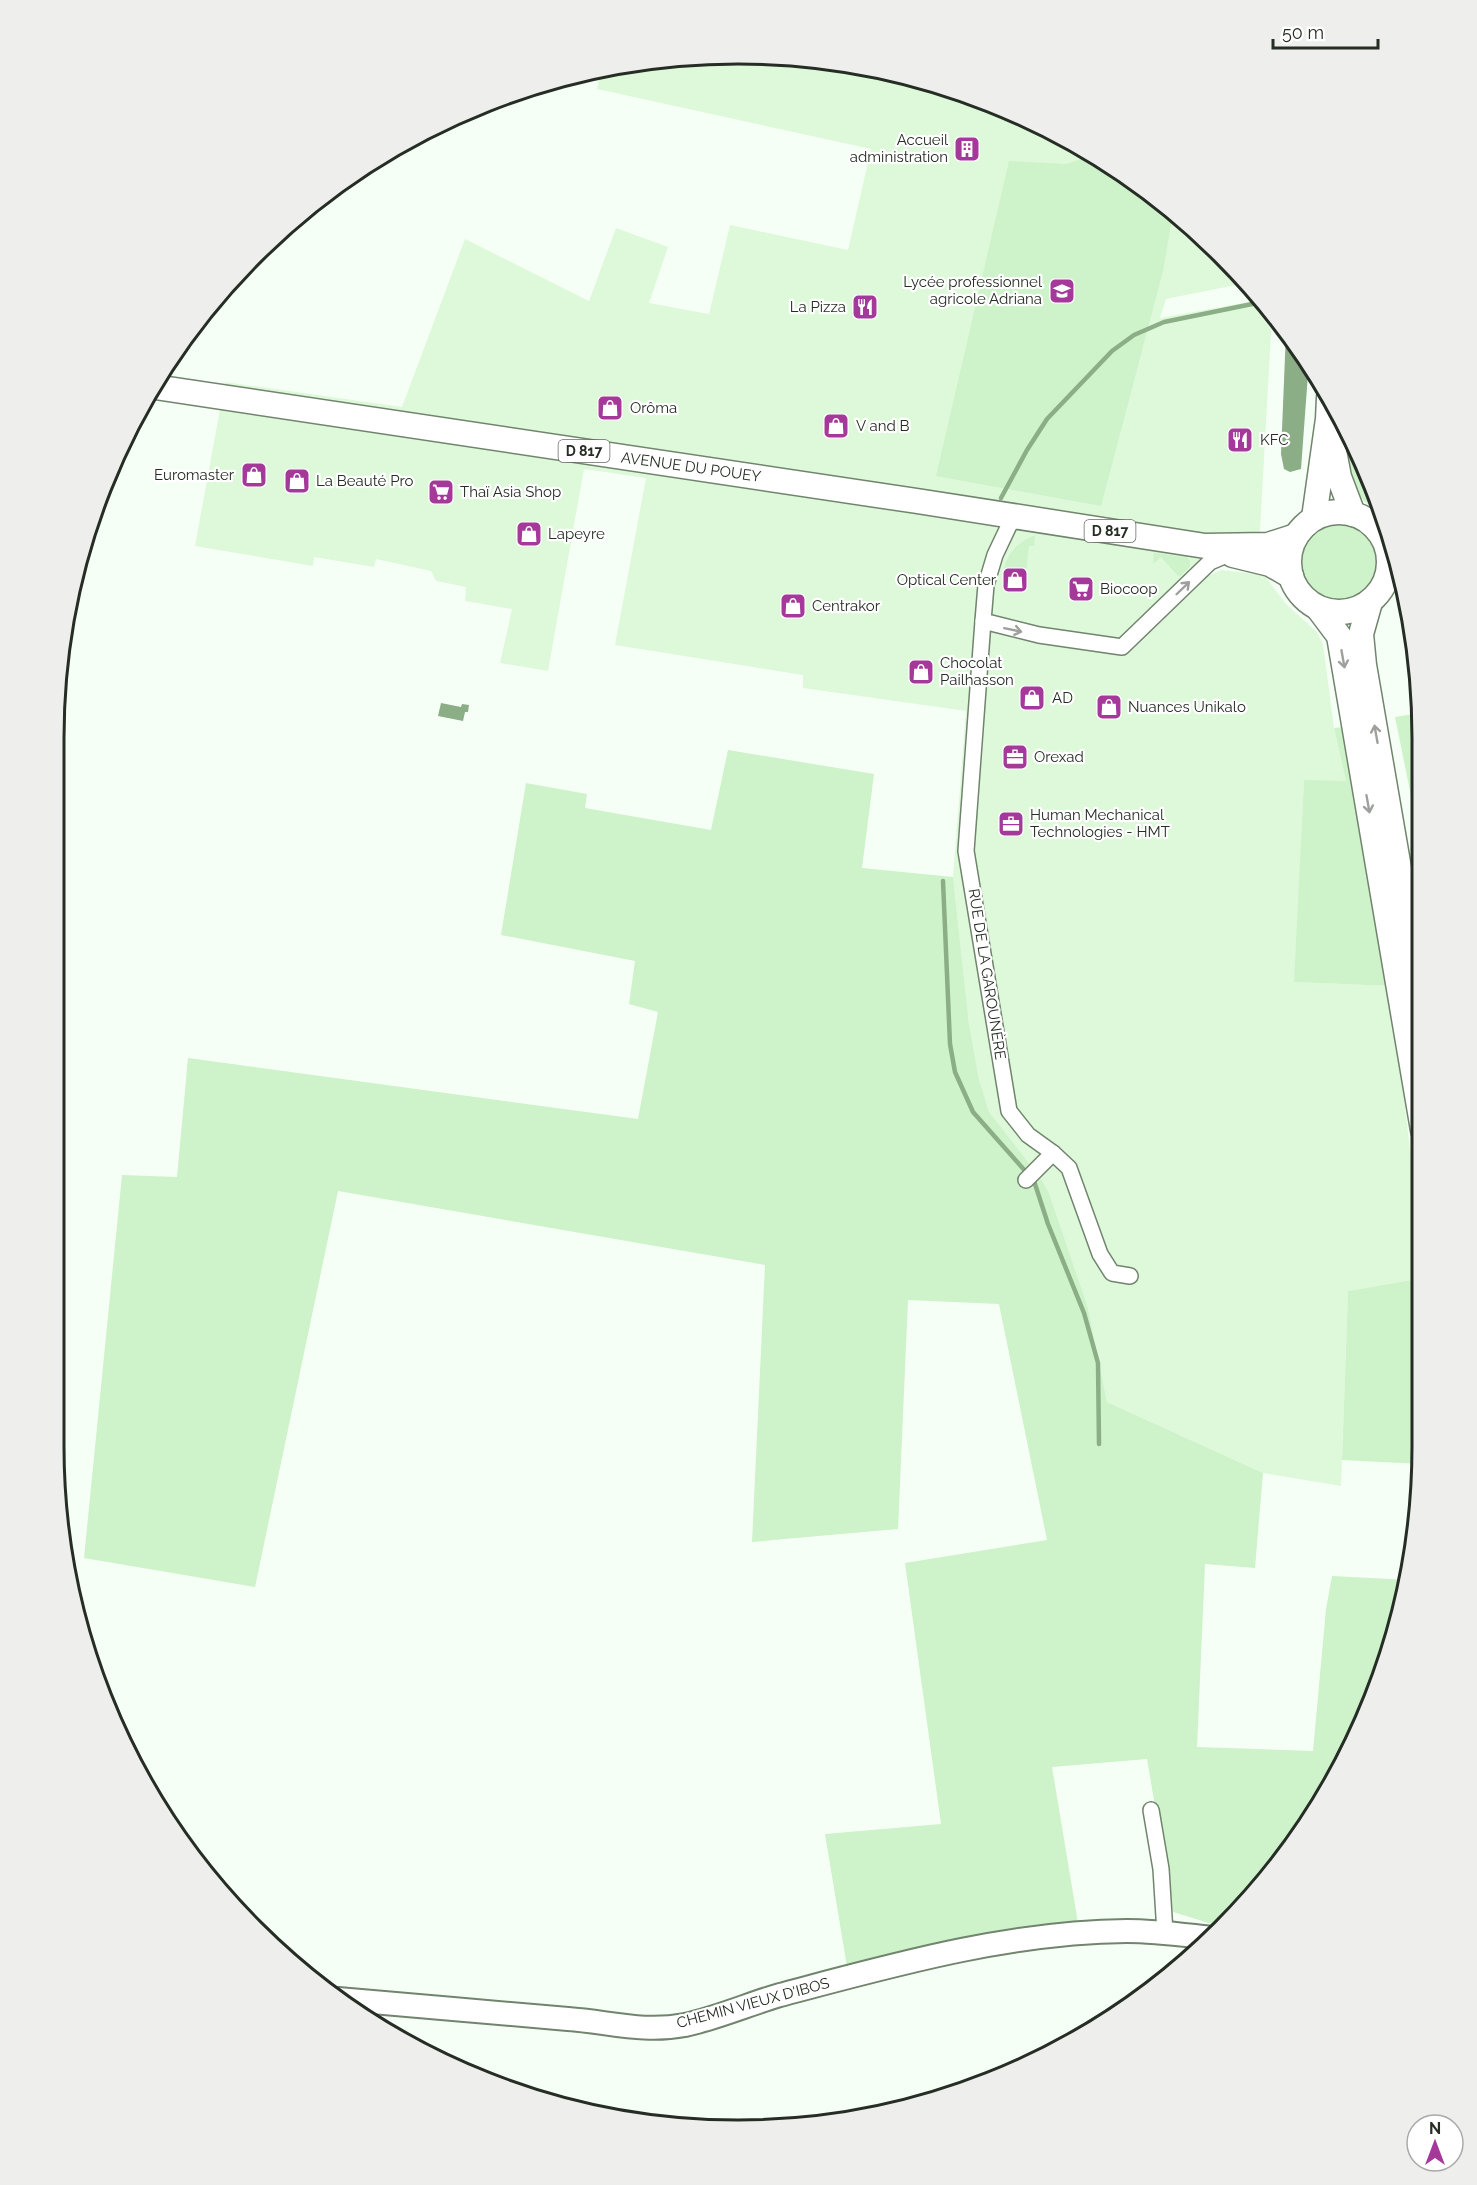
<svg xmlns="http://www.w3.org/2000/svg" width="1477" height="2185" font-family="Raleway,sans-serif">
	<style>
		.built { fill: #def9da }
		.green { fill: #cef2c9 }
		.water { fill: #8bae86 }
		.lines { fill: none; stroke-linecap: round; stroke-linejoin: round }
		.stream { stroke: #8bae86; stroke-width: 4.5 }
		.street-casing { stroke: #71846e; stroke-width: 18 }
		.secondary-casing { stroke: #71846e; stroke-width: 26 }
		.primary-casing { stroke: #71846e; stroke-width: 27 }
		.street { stroke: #fff; stroke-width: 15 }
		.secondary { stroke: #fff; stroke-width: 22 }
		.primary { stroke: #fff; stroke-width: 24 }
		.oneway { stroke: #9da09c }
		.labels { text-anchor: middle; stroke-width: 4.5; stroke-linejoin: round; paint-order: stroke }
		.shield { fill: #fff; stroke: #666c66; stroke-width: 1.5 }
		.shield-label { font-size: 14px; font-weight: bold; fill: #252d24 }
		.poi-label { font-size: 15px; fill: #252d24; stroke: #fff; text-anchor: start }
		.street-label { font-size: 15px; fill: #252d24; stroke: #fff }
		.rim { fill: none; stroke: #252d24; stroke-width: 3 }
	</style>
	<rect width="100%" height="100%" fill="#f6fff5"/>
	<!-- built -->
	<path class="built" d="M 738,54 L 872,67 L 1000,106 L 1118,169 L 1222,254 L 1246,283 L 1166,299 L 1160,318 L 1260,300 L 1272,315 L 1260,531 L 1255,536 L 1243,537 L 1215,533 L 1210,575 L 1221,570 L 1264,575 L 1286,604 L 1317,632 L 1323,644 L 1334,728 L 1346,781 L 1304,781 L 1295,982 L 1391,986 L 1423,1263 L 1423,1278 L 1348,1291 L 1341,1486 L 1263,1473 L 1107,1402 L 1088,1308 L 1011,1142 L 989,1112 L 979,1079 L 969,1024 L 953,877 L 966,711 L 803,688 L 803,675 L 615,645 L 646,478 L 584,469 L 548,671 L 500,663 L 512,609 L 465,601 L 466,587 L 436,581 L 431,571 L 376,559 L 374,567 L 314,557 L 313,566 L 195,546 L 225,382 L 402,407 L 465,239 L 589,301 L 616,228 L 668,247 L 649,303 L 709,314 L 730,225 L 848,250 L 871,149 L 597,89 L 601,68 L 605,67 Z"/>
	<!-- green -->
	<g class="green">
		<path d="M 1092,155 L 1118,169 L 1173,213 L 1163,271 L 1101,506 L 936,476 L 1009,161 L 1067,164 Z"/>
		<path d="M 1345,428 L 1369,474 L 1367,494 L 1376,495 L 1383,516 C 1375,510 1367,504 1360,497 C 1348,484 1344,446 1345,428 Z"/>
		<circle cx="1337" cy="561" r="39"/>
		<path d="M 1035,535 L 1034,546 L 1029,546 L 1026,572 L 1004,569 C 1008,551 1019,542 1035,535 Z"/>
		<path d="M 1154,553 L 1187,557 L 1190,561 L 1190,567 L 1179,577 L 1161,557 L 1153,564 Z"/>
		<path d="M 1420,713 L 1423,739 L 1423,855 L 1395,717 Z"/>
		<path d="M 1344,727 L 1391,986 L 1294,982 L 1304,780 L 1346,781 L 1334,728 Z"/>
		<path d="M 728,750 L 874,774 L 862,868 L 953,877 L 969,1024 L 979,1079 L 989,1112 L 1038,1175 L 1048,1191 L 1088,1308 L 1107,1402 L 1263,1473 L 1255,1568 L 1205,1564 L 1197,1747 L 1313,1751 L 1326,1609 L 1332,1576 L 1410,1580 L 1352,1750 L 1282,1863 L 1225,1928 L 1173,1912 L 1147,1759 L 1052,1767 L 1081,1941 L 1056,1941 L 850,1985 L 825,1834 L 941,1824 L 905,1563 L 1047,1540 L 999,1304 L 908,1300 L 898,1529 L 752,1542 L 765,1265 L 338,1191 L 255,1587 L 84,1558 L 122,1175 L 177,1177 L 188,1058 L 638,1119 L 658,1012 L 629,1004 L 635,961 L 501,935 L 526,783 L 587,794 L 585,808 L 711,830 Z"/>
		<path d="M 1423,1278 L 1423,1446 L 1421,1464 L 1342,1460 L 1348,1291 Z"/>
	</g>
	<!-- water -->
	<g class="water">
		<path d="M 1286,332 L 1309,360 L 1301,469 L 1290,472 L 1284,469 L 1281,454 Z"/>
		<path d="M 441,703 L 461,707 L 462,704 L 469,705 L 468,712 L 465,712 L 463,721 L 438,716 Z"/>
	</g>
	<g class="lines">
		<!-- stream -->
		<g class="stream">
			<path d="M 1001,498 L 1027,450 L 1047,419 L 1112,351 L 1134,335 L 1164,322 L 1262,302"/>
			<path d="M 943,881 L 950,1044 L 955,1072 L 973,1112 L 1034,1181 L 1048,1224 L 1084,1313 L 1098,1363 L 1099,1444"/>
		</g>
		<!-- street casing -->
		<g class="street-casing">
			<g id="street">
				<path d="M 1014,515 L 995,555 L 986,585 L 983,621 L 1039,635 L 1122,647 L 1210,562 L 1229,554"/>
				<path d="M 983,621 L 966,851 L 1009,1111 L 1028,1135 L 1053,1153 L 1069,1168 L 1100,1254 L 1112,1273 L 1130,1276"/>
				<path d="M 1026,1180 L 1053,1153"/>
				<path d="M 1151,1810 L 1161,1869 L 1165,1933"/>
			</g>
		</g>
		<!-- secondary casing -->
		<g class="secondary-casing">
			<g id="secondary">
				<path d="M 1384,539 L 1391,543"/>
				<path d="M 1388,576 L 1400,571"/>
				<path d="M 338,1999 C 415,2006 491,2012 568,2019 C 610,2022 643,2033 685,2025 C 717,2018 749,2004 780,1995 C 893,1965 1009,1932 1127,1931 C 1156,1931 1184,1935 1213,1938"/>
			</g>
		</g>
		<!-- primary casing -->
		<g class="primary-casing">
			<g id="primary">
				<path d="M 155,387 L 917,501 L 1205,546 L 1268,545 L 1296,536"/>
				<path d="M 1331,435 L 1339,477 L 1353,514"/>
				<circle cx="1339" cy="562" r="50"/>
				<path d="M 1314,518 L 1328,419 L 1329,398"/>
				<path d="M 1233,555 L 1270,564 L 1291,576"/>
				<path d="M 1370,602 L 1361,634 L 1364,665 L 1423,1008"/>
				<path d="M 1318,608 L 1339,636 L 1423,1130"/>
			</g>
		</g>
		<!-- street -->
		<use href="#street" class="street"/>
		<!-- secondary -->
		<use href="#secondary" class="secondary"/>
		<!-- primary -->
		<use href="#primary" class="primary"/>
	</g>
	<!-- one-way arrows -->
	<defs><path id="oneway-shaft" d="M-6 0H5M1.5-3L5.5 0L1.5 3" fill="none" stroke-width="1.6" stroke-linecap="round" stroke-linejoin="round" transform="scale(1.5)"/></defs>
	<g class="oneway">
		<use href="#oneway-shaft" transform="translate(1183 588) rotate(-44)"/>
		<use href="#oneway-shaft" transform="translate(1013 630) rotate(12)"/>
		<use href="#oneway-shaft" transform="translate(1343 659) rotate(80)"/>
		<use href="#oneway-shaft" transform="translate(1376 734) rotate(-100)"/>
		<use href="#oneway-shaft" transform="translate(1368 804) rotate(80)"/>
	</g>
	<!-- icons -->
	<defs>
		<g id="building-square" transform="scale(1.35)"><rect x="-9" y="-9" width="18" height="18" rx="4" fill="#a4399a" stroke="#fff"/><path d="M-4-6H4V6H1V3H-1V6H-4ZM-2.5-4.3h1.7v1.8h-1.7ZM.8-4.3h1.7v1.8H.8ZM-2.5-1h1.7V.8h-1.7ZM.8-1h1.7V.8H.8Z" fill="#fff"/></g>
		<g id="school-square" transform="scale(1.35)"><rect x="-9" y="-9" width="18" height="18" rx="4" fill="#a4399a" stroke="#fff"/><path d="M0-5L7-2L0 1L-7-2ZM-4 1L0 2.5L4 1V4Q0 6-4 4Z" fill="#fff"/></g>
		<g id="restaurant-square" transform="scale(1.35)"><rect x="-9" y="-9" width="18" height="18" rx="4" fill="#a4399a" stroke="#fff"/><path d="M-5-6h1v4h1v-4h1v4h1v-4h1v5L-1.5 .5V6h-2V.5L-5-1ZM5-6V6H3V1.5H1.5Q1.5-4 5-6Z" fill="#fff"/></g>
		<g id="shop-square" transform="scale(1.35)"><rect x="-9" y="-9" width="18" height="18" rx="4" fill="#a4399a" stroke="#fff"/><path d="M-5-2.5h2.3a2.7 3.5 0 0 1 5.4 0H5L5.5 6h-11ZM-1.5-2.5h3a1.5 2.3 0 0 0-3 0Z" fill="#fff"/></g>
		<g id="supermarket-square" transform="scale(1.35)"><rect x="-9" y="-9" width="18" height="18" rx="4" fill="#a4399a" stroke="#fff"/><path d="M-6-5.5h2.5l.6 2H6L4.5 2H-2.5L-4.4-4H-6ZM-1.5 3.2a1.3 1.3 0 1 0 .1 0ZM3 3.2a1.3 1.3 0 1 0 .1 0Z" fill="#fff"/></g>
		<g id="office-square" transform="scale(1.35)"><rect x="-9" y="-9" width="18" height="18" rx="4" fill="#a4399a" stroke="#fff"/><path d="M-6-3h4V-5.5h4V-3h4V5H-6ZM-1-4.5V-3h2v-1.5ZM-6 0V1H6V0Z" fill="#fff"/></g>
	</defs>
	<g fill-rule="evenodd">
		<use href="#building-square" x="967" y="149"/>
		<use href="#school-square" x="1062" y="291"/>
		<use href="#restaurant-square" x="865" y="307"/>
		<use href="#shop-square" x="610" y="408"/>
		<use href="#shop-square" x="836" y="426"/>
		<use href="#restaurant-square" x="1240" y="440"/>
		<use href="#shop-square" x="254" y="475"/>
		<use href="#shop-square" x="297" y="481"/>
		<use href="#supermarket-square" x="441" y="492"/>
		<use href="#shop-square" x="529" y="534"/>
		<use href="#shop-square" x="1015" y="580"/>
		<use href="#supermarket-square" x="1081" y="589"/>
		<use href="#shop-square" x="793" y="606"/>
		<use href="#shop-square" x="921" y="672"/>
		<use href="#shop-square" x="1032" y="698"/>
		<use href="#shop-square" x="1109" y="707"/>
		<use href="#office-square" x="1015" y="757"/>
		<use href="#office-square" x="1011" y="824"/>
	</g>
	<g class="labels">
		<!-- shield labels -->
		<g class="shield">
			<rect x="558.5" y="440" width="51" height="22" rx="4.5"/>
			<rect x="1084.5" y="520" width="51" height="22" rx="4.5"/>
		</g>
		<g class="shield-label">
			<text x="584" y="456">D 817</text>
			<text x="1110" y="536">D 817</text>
		</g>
		<!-- poi labels -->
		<g class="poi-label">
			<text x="948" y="145" text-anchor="end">Accueil<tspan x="948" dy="17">administration</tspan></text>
			<text x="1042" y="287" text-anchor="end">Lycée professionnel<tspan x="1042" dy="17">agricole Adriana</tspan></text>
			<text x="846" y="312" text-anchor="end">La Pizza</text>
			<text x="630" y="413">Orôma</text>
			<text x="856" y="431">V and B</text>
			<text x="1260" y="445">KFC</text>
			<text x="234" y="480" text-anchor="end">Euromaster</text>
			<text x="316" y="486">La Beauté Pro</text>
			<text x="460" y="497">Thaï Asia Shop</text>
			<text x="548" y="539">Lapeyre</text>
			<text x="996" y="585" text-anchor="end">Optical Center</text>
			<text x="1100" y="594">Biocoop</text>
			<text x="812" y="611">Centrakor</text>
			<text x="940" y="668">Chocolat<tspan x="940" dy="17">Pailhasson</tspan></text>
			<text x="1052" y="703">AD</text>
			<text x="1128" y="712">Nuances Unikalo</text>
			<text x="1034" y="762">Orexad</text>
			<text x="1030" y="820">Human Mechanical<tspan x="1030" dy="17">Technologies - HMT</tspan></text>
		</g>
		<!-- street labels -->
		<g class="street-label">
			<text transform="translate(691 467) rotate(8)" y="5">AVENUE DU POUEY</text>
			<text transform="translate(987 974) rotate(81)" y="5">RUE DE LA GAROUNÈRE</text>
			<text transform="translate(753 2003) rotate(-15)" y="5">CHEMIN VIEUX D'IBOS</text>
		</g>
	</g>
	<!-- crop -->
	<path d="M0 0H1477V2185H0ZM738 64H738A674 674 0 0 1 1412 738V1446A674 674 0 0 1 738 2120H738A674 674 0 0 1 64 1446V738A674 674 0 0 1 738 64Z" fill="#eeeeed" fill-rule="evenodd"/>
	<path class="rim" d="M738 64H738A674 674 0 0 1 1412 738V1446A674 674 0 0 1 738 2120H738A674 674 0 0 1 64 1446V738A674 674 0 0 1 738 64Z"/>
	<!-- north arrow -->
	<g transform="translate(1435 2143)"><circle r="28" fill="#ffffff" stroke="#a8aba7" stroke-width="1.5"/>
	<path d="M0-4.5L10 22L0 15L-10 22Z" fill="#a4399a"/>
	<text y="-9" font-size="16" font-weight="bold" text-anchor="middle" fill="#252d24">N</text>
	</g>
	<!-- scale -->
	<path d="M1273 39v9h105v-9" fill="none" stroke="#252d24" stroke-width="3"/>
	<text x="1282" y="39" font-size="18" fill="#252d24" stroke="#ffffff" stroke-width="4.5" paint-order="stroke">50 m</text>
</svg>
